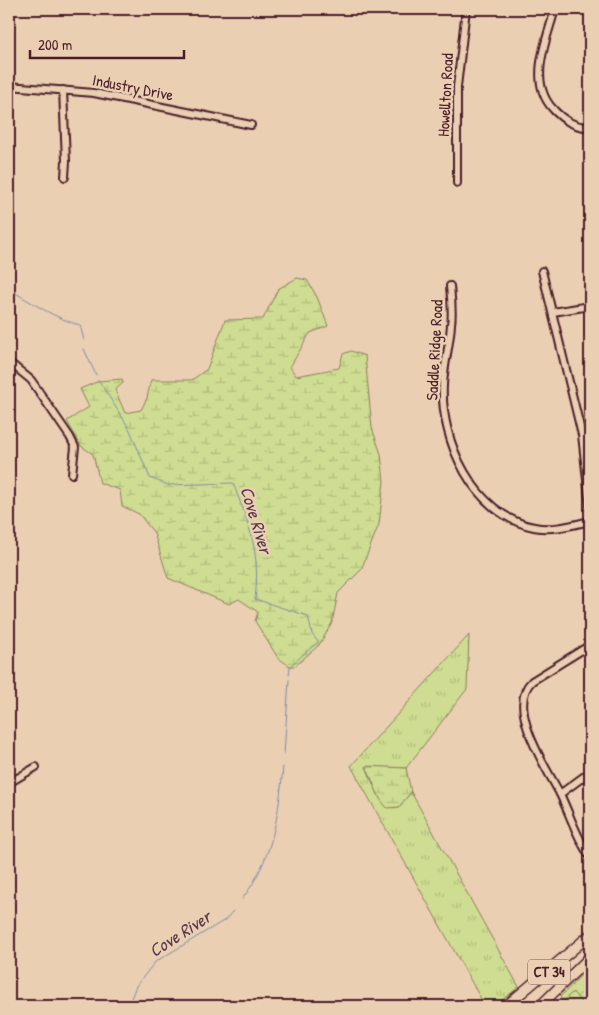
<svg xmlns="http://www.w3.org/2000/svg" width="599" height="1015" font-family="'Patrick Hand',sans-serif">
	<style>
		.grass { fill: url(#grass-tufts); stroke: #8c7e5e }
		.forest { fill: url(#forest-crowns); stroke: #8c7e5e }
		.wetland { fill: url(#wetland-marsh); stroke: #8c7e5e }
		.park { fill: url(#park-dots); stroke: #8c7e5e }
		.lines { fill: none; stroke-linecap: round; stroke-linejoin: round }
		.stream { stroke: #7f8baa; stroke-width: 1 }
		.minor-casing { stroke: #4a1f2b; stroke-width: 10 }
		.highway-casing { stroke: #4a1f2b; stroke-width: 12 }
		.minor { stroke: #eacfb2; stroke-width: 6 }
		.highway { stroke: #eacfb2; stroke-width: 9 }
		.labels { text-anchor: middle; stroke-width: 5; stroke-linejoin: round; paint-order: stroke }
		.shield { fill: #eacfb2; stroke: #7a5454; stroke-width: 1 }
		.shield-label { font-size: 15px; font-weight: bold; fill: #4a1f2b }
		.street-label { font-size: 16px; fill: #4a1f2b; stroke: #eacfb2 }
		.water-label { font-size: 18px; font-style: italic; fill: #573a4b; stroke: #eacfb2 }
	</style>
	<defs>
		<pattern id="grass-tufts" width="24" height="20" patternUnits="userSpaceOnUse" patternTransform="scale(1.25)"><rect width="24" height="20" fill="#cedd91"/><path d="M3 7l-1-3M5 7V3M7 7l1-3M15 17l-1-3M17 17v-4M19 17l1-3" fill="none" stroke="#b2bd7d"/></pattern>
		<pattern id="forest-crowns" width="20" height="18" patternUnits="userSpaceOnUse" patternTransform="scale(1.25)"><rect width="20" height="18" fill="#cedd91"/><path d="M2 6a3 3 0 1 1 6 0M12 15a3 3 0 1 1 6 0" fill="none" stroke="#b2bd7d"/></pattern>
		<pattern id="wetland-marsh" width="20" height="14" patternUnits="userSpaceOnUse" patternTransform="scale(1.25)"><rect width="20" height="14" fill="#cedd91"/><path d="M1 5h8M5 5V1M11 12h8M15 12V8" fill="none" stroke="#b2bd7d"/></pattern>
		<pattern id="park-dots" width="8" height="8" patternUnits="userSpaceOnUse" patternTransform="scale(1.25)"><rect width="8" height="8" fill="#cedd91"/><path d="M2 2h.1M6 6h.1" fill="none" stroke="#b2bd7d" stroke-width="1.8" stroke-linecap="round"/></pattern>
	</defs>
	<rect width="100%" height="100%" fill="#eacfb2"/>
	<filter id="ink" filterUnits="userSpaceOnUse"><feTurbulence type="fractalNoise" baseFrequency=".02" numOctaves="2"/><feDisplacementMap in="SourceGraphic" scale="10" xChannelSelector="R" yChannelSelector="G"/><feConvolveMatrix kernelMatrix="1 2 1 2 8 2 1 2 1" color-interpolation-filters="sRGB"/></filter>
	<g filter="url(#ink)">
		<!-- grass -->
		<path class="grass" d="M 469,635 L 467,689 L 406,768 L 366,767 L 380,799 L 399,807 L 411,792 L 519,987 L 494,1006 L 485,1006 L 351,766 Z"/>
		<!-- forest -->
		<path class="forest" d="M 590,966 L 590,978 L 582,988 L 585,997 L 590,1000 L 590,1006 L 563,1006 L 566,1003 L 560,997 Z"/>
		<!-- wetland -->
		<g class="wetland">
			<path d="M 297,278 L 307,280 L 317,297 L 328,326 L 310,333 L 290,367 L 296,376 L 339,368 L 343,354 L 351,351 L 365,356 L 372,428 L 381,454 L 384,481 L 379,524 L 361,570 L 338,593 L 332,623 L 319,645 L 295,666 L 290,666 L 278,658 L 255,621 L 258,612 L 239,599 L 229,604 L 168,578 L 154,533 L 139,514 L 122,506 L 120,490 L 100,483 L 93,454 L 81,446 L 67,421 L 89,407 L 80,389 L 99,381 L 122,379 L 123,383 L 115,390 L 125,413 L 141,410 L 147,398 L 151,380 L 192,380 L 207,369 L 225,320 L 263,319 L 278,289 Z"/>
			<path d="M 366,766 L 406,768 L 411,792 L 399,807 L 387,808 L 380,799 Z"/>
		</g>
		<!-- park -->
		<path class="park" d="M 573,992 L 584,1006 L 557,1006 Z"/>
		<g class="lines">
			<!-- stream -->
			<g class="stream">
				<path d="M 9,289 C 29,301 58,320 80,325 L 84,340"/>
				<path d="M 84,349 L 96,375"/>
				<path d="M 99,381 L 129,428 L 150,478 L 168,485 L 233,483 C 249,525 261,553 255,599 L 308,616 L 312,634 L 318,642 L 290,666 L 289,675"/>
				<path d="M 284,754 L 289,680"/>
				<path d="M 242,899 C 272,861 279,815 283,767"/>
				<path d="M 128,1006 L 136,986 L 155,962 L 225,920 L 233,911"/>
			</g>
			<!-- minor casing -->
			<g class="minor-casing">
				<g id="minor">
					<path d="M 555,9 C 547,40 527,81 553,109 C 564,121 574,126 590,128"/>
					<path d="M 9,86 L 94,93 L 251,125"/>
					<path d="M 63,90 L 66,161 L 65,177"/>
					<path d="M 457,183 L 457,87 L 466,9"/>
					<path d="M 542,271 L 582,435 L 590,507"/>
					<path d="M 450,286 C 451,299 453,312 451,324 C 450,344 444,364 443,385 C 440,441 474,515 534,527 C 553,531 572,525 590,521"/>
					<path d="M 553,312 L 590,306"/>
					<path d="M 9,362 L 31,380 L 70,437 L 75,447 L 72,474"/>
					<path d="M 590,594 L 590,607"/>
					<path d="M 590,645 L 532,681 C 505,707 547,769 560,794 C 570,815 577,838 590,857"/>
					<path d="M 9,783 L 36,767"/>
					<path d="M 560,794 L 590,772"/>
				</g>
			</g>
			<!-- highway casing -->
			<g class="highway-casing">
				<g id="highway">
					<path d="M 506,1006 L 590,935"/>
					<path d="M 540,1006 L 590,957"/>
				</g>
			</g>
			<!-- minor -->
			<use href="#minor" class="minor"/>
			<!-- highway -->
			<use href="#highway" class="highway"/>
		</g>
	</g>
	<g class="labels">
		<!-- shield labels -->
		<rect class="shield" x="528" y="959.5" width="42" height="25" rx="4"/>
		<g class="shield-label">
			<text x="549" y="977">CT 34</text>
		</g>
		<!-- street labels -->
		<g class="street-label">
			<text transform="translate(133 87) rotate(11)" y="6">Industry Drive</text>
			<text transform="translate(445 95) rotate(-87)" y="6">Howellton Road</text>
			<text transform="translate(434 350) rotate(-87)" y="6">Saddle Ridge Road</text>
		</g>
		<!-- water labels -->
		<g class="water-label">
			<text transform="translate(256 520) rotate(73)" y="6">Cove River</text>
			<text transform="translate(180 934) rotate(-33)" y="6">Cove River</text>
		</g>
	</g>
	<!-- margin -->
	<rect width="599" height="1015" fill="none" stroke="#eacfb2" stroke-width="30"/>
	<rect x="15" y="15" width="569" height="985" fill="none" stroke="#4a1f2b" stroke-width="2" filter="url(#ink)"/>
	<!-- scale -->
	<path d="M30 50v8h154v-8" fill="none" stroke="#4a1f2b" stroke-width="2.5"/>
	<text x="38" y="50" font-size="15" fill="#4a1f2b" stroke="#eacfb2" stroke-width="4" paint-order="stroke">200 m</text>
</svg>
